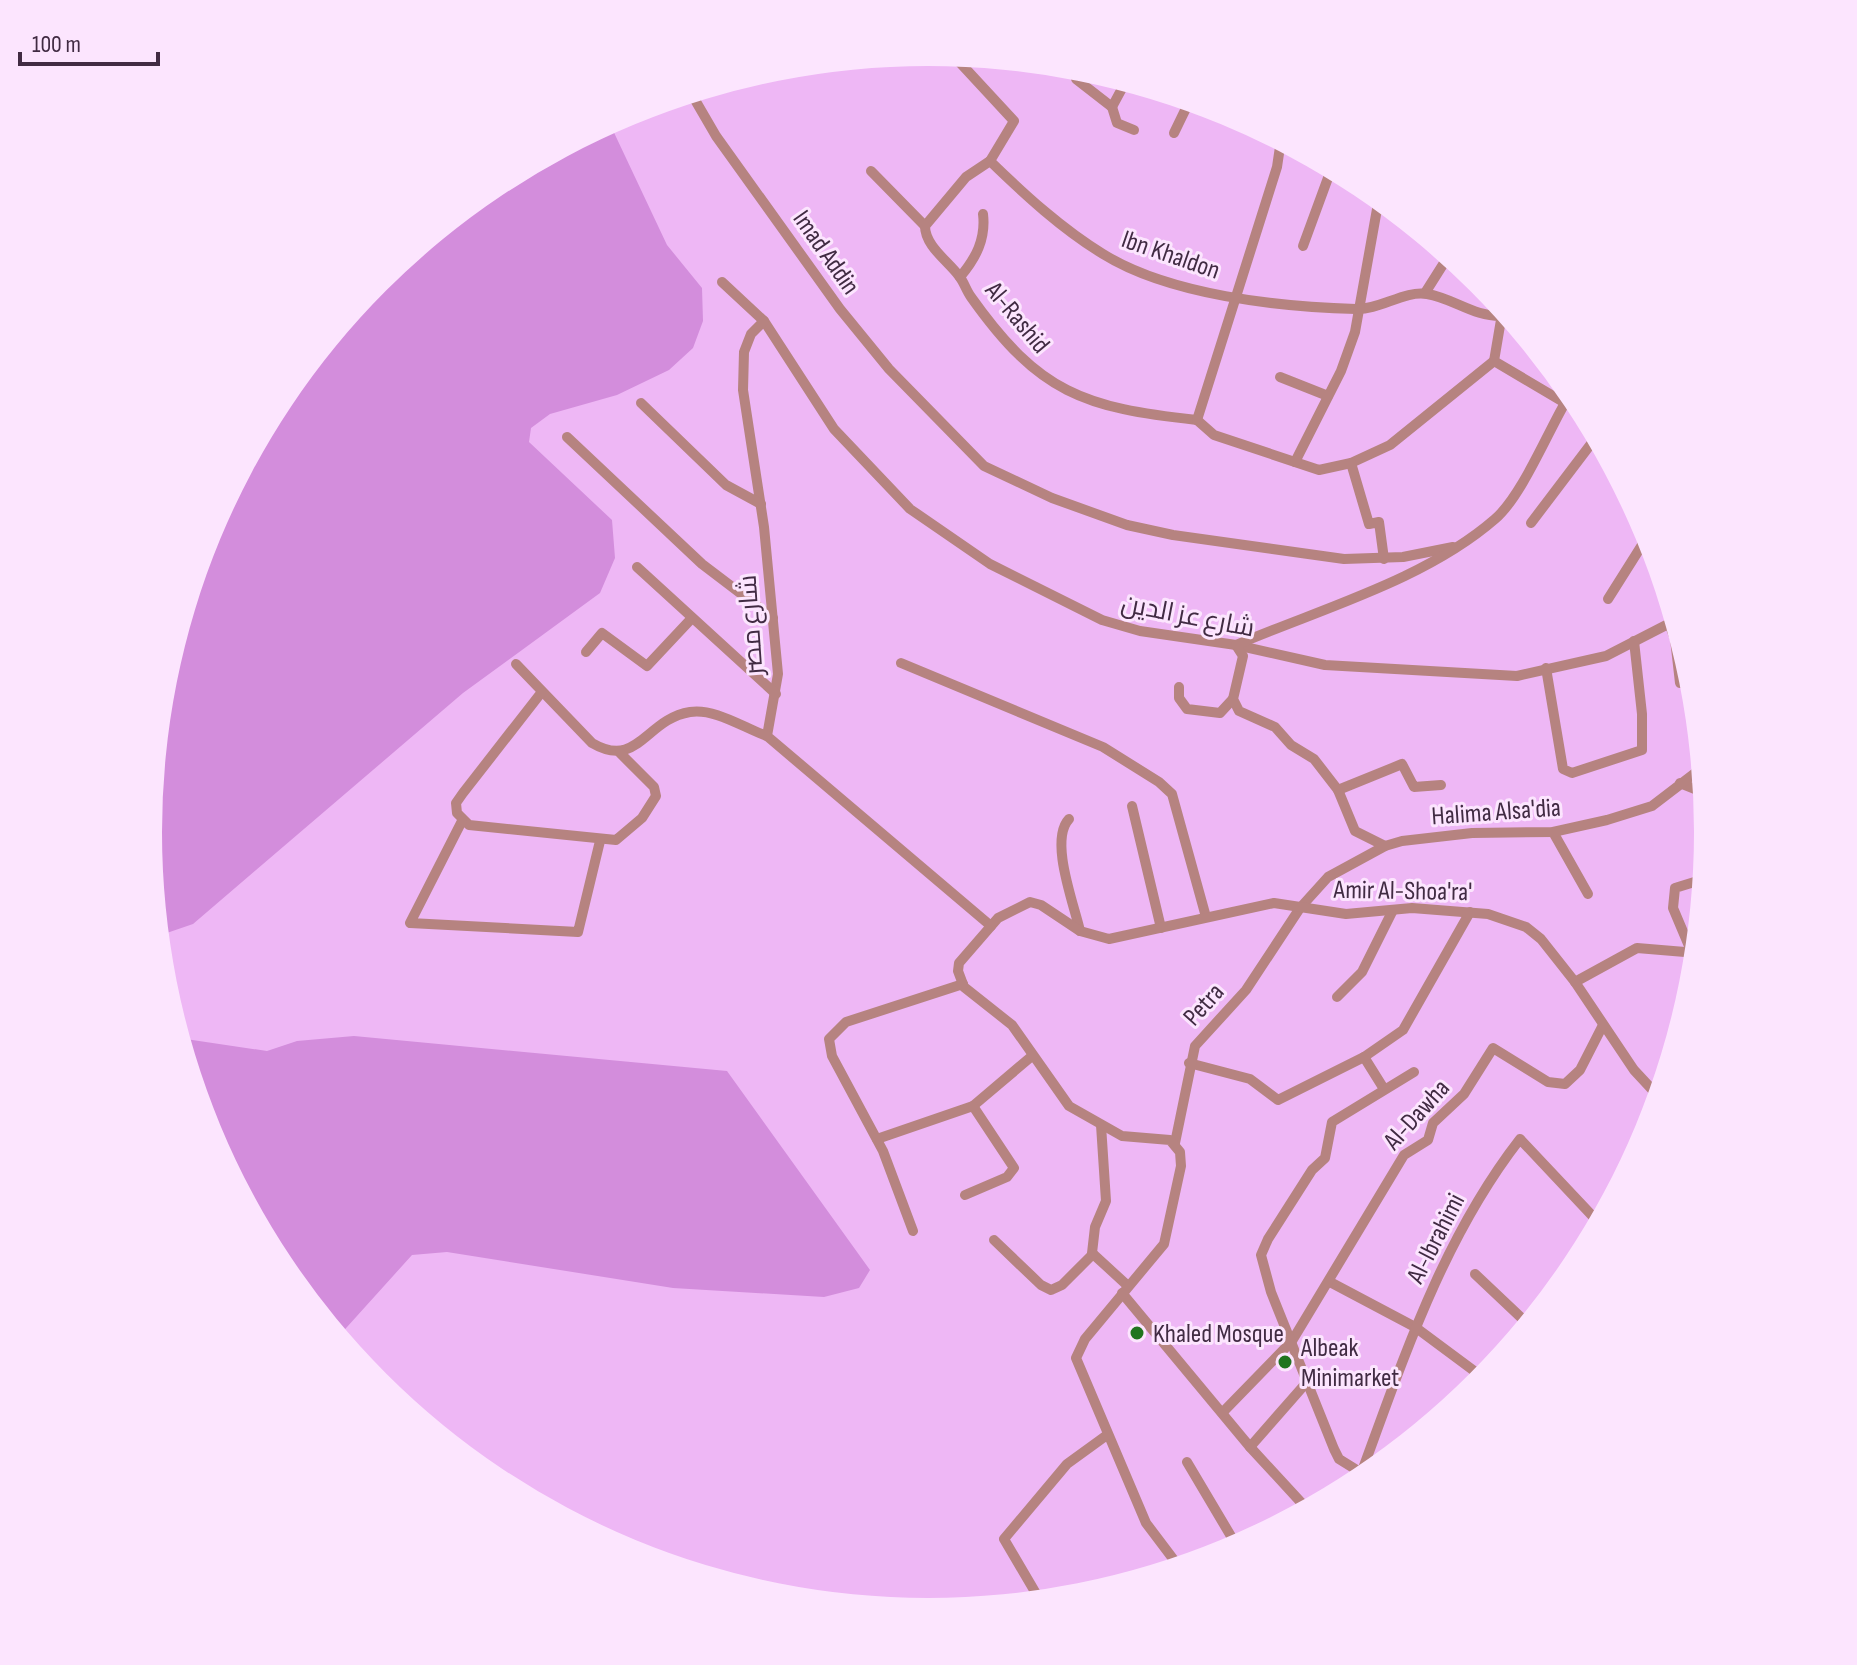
<svg xmlns="http://www.w3.org/2000/svg" width="1857" height="1665" font-family="'Sofia Sans Condensed',Cairo,sans-serif">
	<style>
		.green { fill: #d38ddc }
		.lines { fill: none; stroke-linecap: round; stroke-linejoin: round }
		.minor { stroke: #b68380; stroke-width: 10 }
		.poi-dot { fill: #20741f; stroke: #fce5fe; stroke-width: 3 }
		.labels { text-anchor: middle; stroke-width: 6; stroke-linejoin: round; paint-order: stroke }
		.street-label { font-size: 26px; fill: #412b43; stroke: #fce5fe }
		.poi-label { font-size: 26px; fill: #412b43; stroke: #fce5fe; text-anchor: start }
	</style>
	<rect width="100%" height="100%" fill="#eeb7f5"/>
	<!-- green -->
	<g class="green">
		<path d="M 609,122 L 667,245 L 702,288 L 703,321 L 693,348 L 669,370 L 617,395 L 550,414 L 531,428 L 529,442 L 612,520 L 615,558 L 600,593 L 463,693 L 193,924 L 158,936 L 148,832 L 163,680 L 208,533 L 280,399 L 377,280 L 495,183 Z"/>
		<path d="M 354,1036 L 727,1071 L 870,1270 L 859,1288 L 824,1297 L 673,1288 L 447,1252 L 412,1255 L 338,1337 L 279,1266 L 207,1131 L 179,1038 L 267,1051 L 297,1041 Z"/>
	</g>
	<g class="lines">
		<!-- minor -->
		<g class="minor">
			<path d="M 952,54 L 1014,121 L 990,161 C 1025,195 1062,229 1103,254 C 1169,295 1279,307 1356,309 C 1379,310 1405,290 1427,294 C 1453,298 1474,317 1502,316"/>
			<path d="M 1076,79 L 1112,107 L 1126,81"/>
			<path d="M 691,93 L 716,136 L 840,309 L 889,369 L 984,466 L 1052,498 L 1127,525 L 1173,535 L 1344,559 L 1403,557 L 1453,547"/>
			<path d="M 1112,107 L 1117,123 L 1134,130"/>
			<path d="M 1174,133 L 1190,100"/>
			<path d="M 990,161 L 966,177 L 925,226 C 925,246 948,261 959,276 C 964,282 966,290 971,297 C 1039,393 1084,408 1197,420"/>
			<path d="M 871,171 L 925,226"/>
			<path d="M 1377,207 L 1401,216"/>
			<path d="M 1303,246 L 1332,167"/>
			<path d="M 960,277 C 976,258 986,239 983,214"/>
			<path d="M 722,282 L 764,321 L 834,429 L 910,509 L 990,564 L 1102,620 L 1140,631 L 1236,645 L 1325,665 L 1517,676 L 1606,656 L 1676,620"/>
			<path d="M 1425,293 L 1449,255"/>
			<path d="M 1503,308 L 1494,361 L 1565,403"/>
			<path d="M 764,321 L 751,334 L 744,352 L 743,390 L 764,527 L 778,674 L 767,736 L 991,926"/>
			<path d="M 1280,377 L 1328,396"/>
			<path d="M 641,403 L 726,485 L 761,504"/>
			<path d="M 1197,420 L 1214,435 L 1319,470 L 1351,463 L 1390,445 L 1494,361"/>
			<path d="M 1197,420 L 1277,167 L 1281,140"/>
			<path d="M 567,437 L 702,564 L 773,618"/>
			<path d="M 1295,462 L 1341,371 L 1355,332 L 1379,198"/>
			<path d="M 1351,463 L 1369,524 L 1379,522 L 1384,559"/>
			<path d="M 1531,523 L 1597,436"/>
			<path d="M 637,567 L 776,694"/>
			<path d="M 1608,599 L 1649,534"/>
			<path d="M 1669,623 L 1675,639 L 1680,683"/>
			<path d="M 586,652 L 602,633 L 647,666 L 692,618"/>
			<path d="M 901,663 L 1103,747 L 1159,782 L 1172,794 L 1206,917"/>
			<path d="M 516,664 L 592,743 C 638,770 646,719 690,712 C 715,708 744,728 767,736"/>
			<path d="M 1546,668 L 1563,769 L 1572,773 L 1642,750 L 1642,714 L 1634,641"/>
			<path d="M 1179,687 L 1179,698 L 1187,709 L 1220,713 L 1233,699"/>
			<path d="M 541,693 L 463,793 L 456,803 L 457,813 L 469,825 L 616,840 L 642,818 L 656,796 L 654,787 L 620,753"/>
			<path d="M 1680,783 L 1705,793"/>
			<path d="M 1338,790 L 1402,764 L 1414,787 L 1441,785"/>
			<path d="M 1132,806 L 1161,928"/>
			<path d="M 1069,819 C 1049,840 1074,904 1080,931"/>
			<path d="M 462,821 L 410,923 L 578,932 L 600,841"/>
			<path d="M 1553,832 L 1588,894"/>
			<path d="M 1385,846 L 1355,831 L 1338,790 L 1314,759 L 1291,745 L 1275,727 L 1239,711 L 1233,699 L 1243,656 L 1236,645 C 1320,609 1425,580 1495,519 C 1521,497 1547,434 1565,403 L 1574,395"/>
			<path d="M 1692,953 L 1673,908 L 1675,888 L 1704,879"/>
			<path d="M 1575,982 L 1637,948 L 1697,953"/>
			<path d="M 1337,997 L 1362,972 L 1393,910"/>
			<path d="M 1364,1057 L 1384,1089"/>
			<path d="M 1189,1063 L 1250,1079 L 1278,1100 L 1364,1057 L 1403,1030 L 1470,912"/>
			<path d="M 1101,1125 L 1106,1201 L 1095,1227 L 1092,1253 L 1128,1286"/>
			<path d="M 877,1139 L 973,1106 L 1032,1056"/>
			<path d="M 1175,1143 L 1195,1046 L 1246,990 L 1300,908 L 1328,877 L 1385,846 L 1402,841 L 1472,833 L 1553,832 L 1607,820 L 1652,806 L 1703,767"/>
			<path d="M 965,1195 L 1007,1177 L 1014,1168 L 973,1106"/>
			<path d="M 913,1231 L 883,1151 L 832,1056 L 829,1039 L 846,1022 L 963,984"/>
			<path d="M 994,1240 L 1041,1285 L 1051,1290 L 1062,1285 L 1093,1254"/>
			<path d="M 1475,1274 L 1529,1325"/>
			<path d="M 1330,1282 L 1415,1327 L 1485,1379"/>
			<path d="M 1122,1293 L 1250,1447 L 1308,1510"/>
			<path d="M 1223,1412 L 1292,1341 L 1404,1155 L 1428,1140 L 1433,1123 L 1464,1094 L 1493,1048 L 1548,1082 L 1565,1084 L 1580,1070 L 1603,1025"/>
			<path d="M 1250,1447 L 1307,1382"/>
			<path d="M 1187,1462 L 1238,1548"/>
			<path d="M 1361,1474 C 1404,1357 1443,1238 1520,1139 L 1600,1224"/>
			<path d="M 1368,1477 L 1339,1459 L 1334,1449 L 1271,1292 L 1261,1255 L 1268,1239 L 1312,1170 L 1325,1158 L 1332,1122 L 1414,1072"/>
			<path d="M 1180,1568 L 1146,1523 L 1076,1358 L 1085,1339 L 1164,1244 L 1181,1166 L 1180,1152 L 1170,1140 L 1122,1136 L 1069,1106 L 1012,1025 L 964,987 L 958,971 L 959,963 L 998,918 L 1030,902 L 1041,905 L 1080,931 L 1109,939 L 1274,903 L 1346,914 L 1412,908 L 1488,914 L 1526,927 L 1541,939 L 1575,982 L 1634,1070 L 1660,1098"/>
			<path d="M 1041,1602 L 1004,1539 L 1067,1464 L 1107,1435"/>
			<path d="M 956,1607 L 959,1610"/>
		</g>
	</g>
	<!-- markers -->
	<g class="poi-dot">
		<circle cx="1137" cy="1333" r="8"/>
		<circle cx="1285" cy="1362" r="8"/>
	</g>
	<g class="labels">
		<!-- street labels -->
		<g class="street-label">
			<text transform="translate(827 252) rotate(55)" y="9">Imad Addin</text>
			<text transform="translate(1171 254) rotate(19)" y="9">Ibn Khaldon</text>
			<text transform="translate(1018 317) rotate(50)" y="9">Al-Rashid</text>
			<text transform="translate(1188 615) rotate(11)" y="9">شارع عز الدين</text>
			<text transform="translate(750 625) rotate(-94)" y="9">شارع مصر</text>
			<text transform="translate(1496 811) rotate(-4)" y="9">Halima Alsa'dia</text>
			<text transform="translate(1403 890) rotate(1)" y="9">Amir Al-Shoa'ra'</text>
			<text transform="translate(1203 1004) rotate(-48)" y="9">Petra</text>
			<text transform="translate(1416 1114) rotate(-48)" y="9">Al-Dawha</text>
			<text transform="translate(1435 1238) rotate(-63)" y="9">Al-Ibrahimi</text>
		</g>
		<!-- poi labels -->
		<g class="poi-label">
			<text x="1153" y="1342">Khaled Mosque</text>
			<text x="1301" y="1356">Albeak<tspan x="1301" dy="30">Minimarket</tspan></text>
		</g>
	</g>
	<!-- crop -->
	<path d="M0 0H1857V1665H0ZM162 832a766 766 0 1 1 1532 0a766 766 0 1 1-1532 0Z" fill="#fce5fe" fill-rule="evenodd"/>
	<!-- scale -->
	<path d="M20 52v12h138v-12" fill="none" stroke="#412b43" stroke-width="4"/>
	<text x="32" y="52" font-size="24" fill="#412b43" stroke="#fce5fe" stroke-width="6" paint-order="stroke">100 m</text>
</svg>
